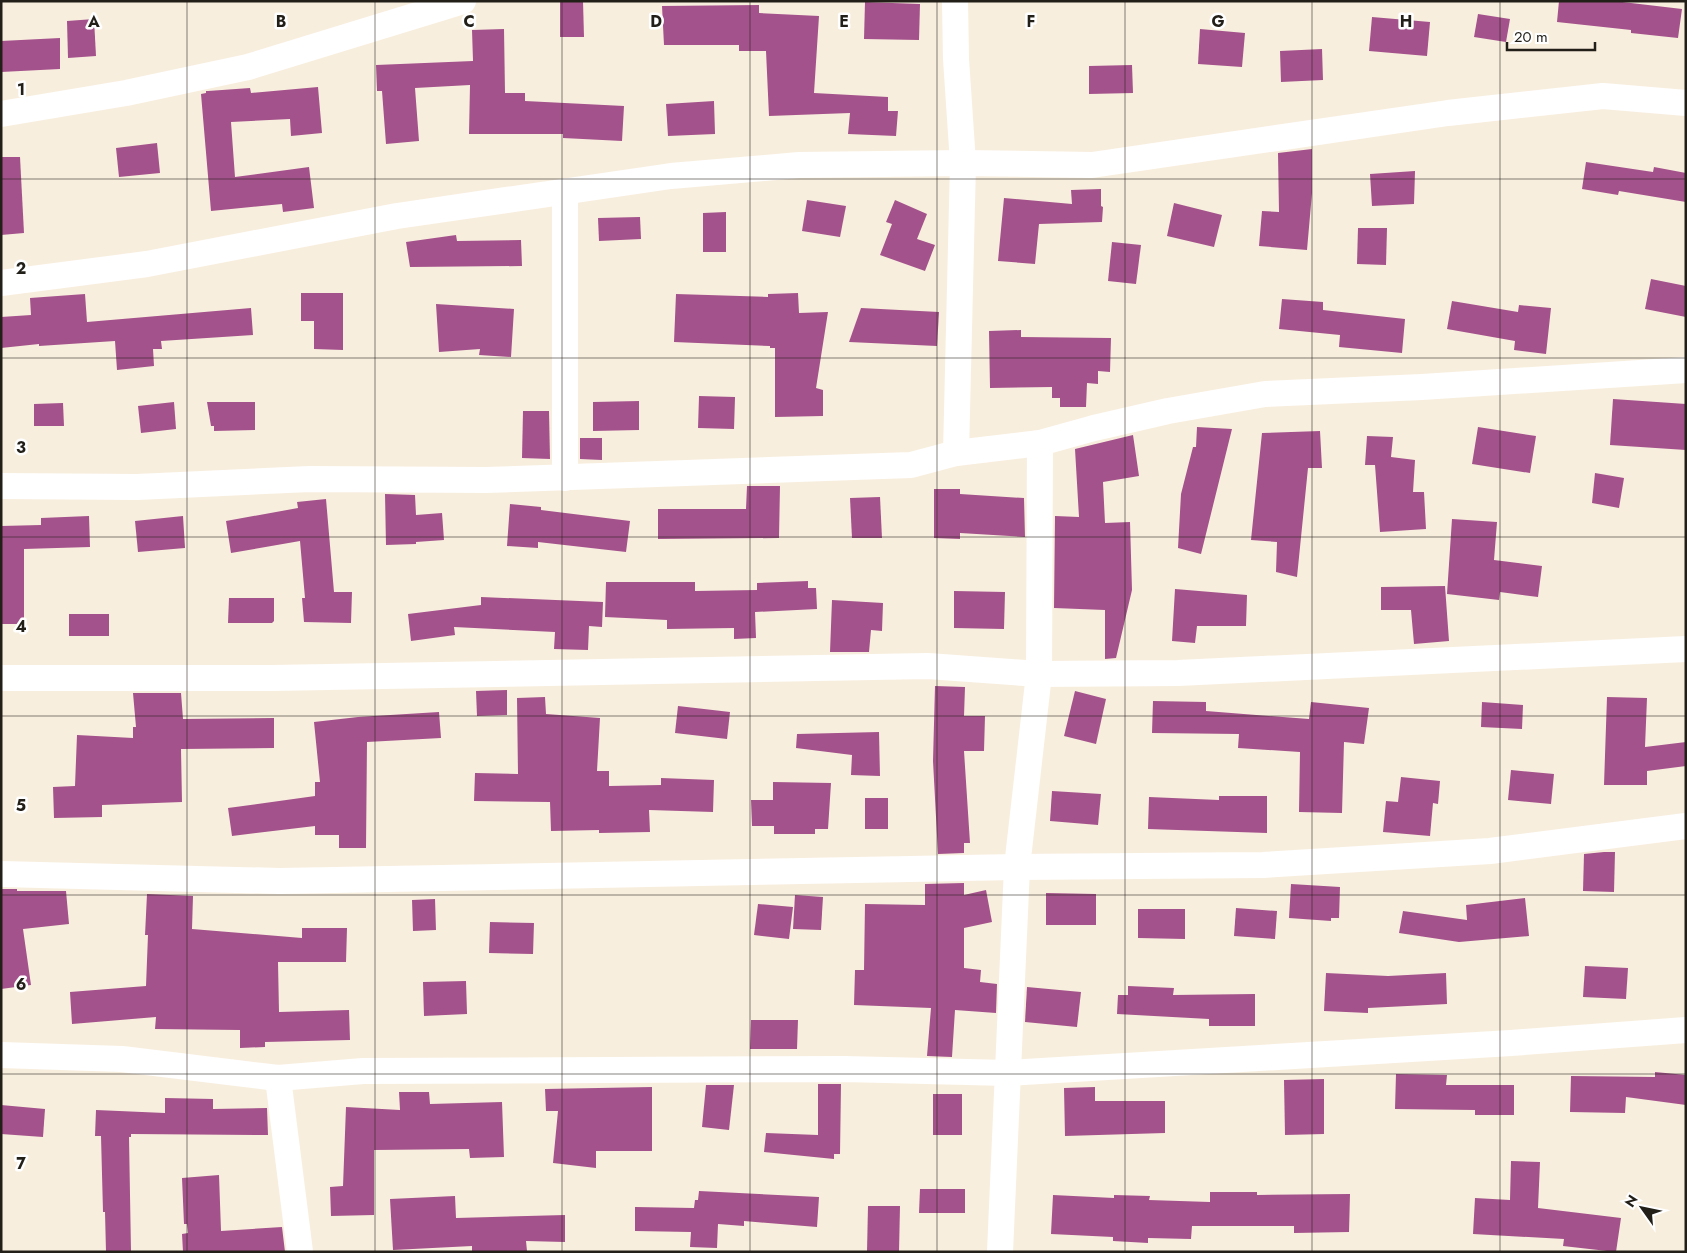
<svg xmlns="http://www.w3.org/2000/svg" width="1687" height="1253" font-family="Jost,sans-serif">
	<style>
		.building { fill: #a4528b }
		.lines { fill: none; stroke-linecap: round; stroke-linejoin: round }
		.minor { stroke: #fff; stroke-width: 26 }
		.grid { fill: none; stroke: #221f19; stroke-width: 1; stroke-opacity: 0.55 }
		.grid-label { font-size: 16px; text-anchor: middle; font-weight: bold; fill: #221f19; stroke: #fff; stroke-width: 5; stroke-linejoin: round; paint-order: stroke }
	</style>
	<rect width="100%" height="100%" fill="#f8eede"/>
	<!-- building -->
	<g class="building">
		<path d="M 560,1 L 583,1 L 584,37 L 560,37 Z"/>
		<path d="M 1559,1 L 1614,1 L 1682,9 L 1678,38 L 1631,33 L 1631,30 L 1557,22 Z"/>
		<path d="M 865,2 L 920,4 L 919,40 L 864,39 Z"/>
		<path d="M 759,5 L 759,13 L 819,16 L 814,93 L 888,97 L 888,111 L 898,111 L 896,136 L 848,134 L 850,113 L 769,116 L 766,51 L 739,51 L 739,45 L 664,45 L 662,6 Z"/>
		<path d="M 1478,14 L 1510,19 L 1506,42 L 1474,37 Z"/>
		<path d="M 1372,17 L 1430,22 L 1427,56 L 1369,51 Z"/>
		<path d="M 94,19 L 96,56 L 68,58 L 67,21 Z"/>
		<path d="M 504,29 L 505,93 L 525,93 L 525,101 L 624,106 L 622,141 L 563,138 L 563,134 L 469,134 L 470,85 L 415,88 L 419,141 L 386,144 L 382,91 L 377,91 L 376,65 L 473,61 L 472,30 Z"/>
		<path d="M 1200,29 L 1245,33 L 1242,67 L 1198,64 Z"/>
		<path d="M 60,38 L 60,69 L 1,72 L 1,41 Z"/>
		<path d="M 1322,49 L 1323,80 L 1281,82 L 1280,51 Z"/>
		<path d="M 1132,65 L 1133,93 L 1089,94 L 1089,66 Z"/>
		<path d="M 318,87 L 322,133 L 291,136 L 290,119 L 231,122 L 235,177 L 309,167 L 314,208 L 283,212 L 282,204 L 211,211 L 201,94 L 206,93 L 206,91 L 208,91 L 250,88 L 251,93 Z"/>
		<path d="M 714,101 L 715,134 L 668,136 L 666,104 Z"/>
		<path d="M 157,143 L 160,173 L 119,177 L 116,148 Z"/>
		<path d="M 1312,149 L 1312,193 L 1307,250 L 1259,246 L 1262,211 L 1279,212 L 1278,153 Z"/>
		<path d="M 1,157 L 20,157 L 24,233 L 1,235 Z"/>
		<path d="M 1586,162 L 1653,172 L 1654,167 L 1686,173 L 1686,202 L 1619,191 L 1618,195 L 1582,189 Z"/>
		<path d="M 1415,171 L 1414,204 L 1372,206 L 1370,174 Z"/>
		<path d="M 1101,189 L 1101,206 L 1103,207 L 1102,222 L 1039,224 L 1035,264 L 998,261 L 1004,198 L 1072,204 L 1071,190 Z"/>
		<path d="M 807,200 L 846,206 L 840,237 L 802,231 Z"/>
		<path d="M 895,200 L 927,214 L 917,239 L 935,245 L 925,271 L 880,255 L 892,224 L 886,222 Z"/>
		<path d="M 1174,203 L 1222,215 L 1214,247 L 1167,236 Z"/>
		<path d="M 726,212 L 726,252 L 703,252 L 703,213 Z"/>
		<path d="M 640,217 L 641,239 L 599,241 L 598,218 Z"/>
		<path d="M 1358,228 L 1387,228 L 1386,265 L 1357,264 Z"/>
		<path d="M 456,235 L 457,241 L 521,240 L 522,266 L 410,267 L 406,242 Z"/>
		<path d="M 1112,242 L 1141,245 L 1136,284 L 1108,281 Z"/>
		<path d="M 1651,279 L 1686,286 L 1686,317 L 1645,309 Z"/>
		<path d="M 301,293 L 343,293 L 343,350 L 314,349 L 314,321 L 301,321 Z"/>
		<path d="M 798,293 L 799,313 L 828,312 L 816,388 L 823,390 L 823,416 L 775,417 L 775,348 L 770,348 L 770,346 L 674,342 L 676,294 L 768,297 L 768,294 Z"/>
		<path d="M 85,294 L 87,322 L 251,308 L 253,335 L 161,341 L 162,349 L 153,349 L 154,366 L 117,370 L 115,341 L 39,346 L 39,344 L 1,348 L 1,317 L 31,315 L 30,298 Z"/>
		<path d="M 1282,299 L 1323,302 L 1323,310 L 1405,319 L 1402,353 L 1339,347 L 1340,335 L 1279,329 Z"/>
		<path d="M 1452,301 L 1518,312 L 1519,305 L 1551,308 L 1546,354 L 1514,350 L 1515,341 L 1447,329 Z"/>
		<path d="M 436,304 L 514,309 L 511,357 L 479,355 L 480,349 L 439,352 Z"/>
		<path d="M 861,308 L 939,312 L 937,346 L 849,342 Z"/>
		<path d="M 1021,330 L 1021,337 L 1111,338 L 1110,372 L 1098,371 L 1098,384 L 1087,383 L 1086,407 L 1060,407 L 1060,398 L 1052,398 L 1052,387 L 990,388 L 989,331 Z"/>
		<path d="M 699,396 L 735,397 L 734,429 L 698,428 Z"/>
		<path d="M 1613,399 L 1686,404 L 1686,450 L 1610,445 Z"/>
		<path d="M 639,401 L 639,430 L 593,431 L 593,402 Z"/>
		<path d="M 174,402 L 176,429 L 141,433 L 138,406 Z"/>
		<path d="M 207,402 L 255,402 L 255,430 L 214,431 L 214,426 L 211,426 Z"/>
		<path d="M 63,403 L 64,426 L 34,426 L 34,404 Z"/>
		<path d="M 523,411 L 549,411 L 550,459 L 522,458 Z"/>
		<path d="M 1197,427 L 1232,429 L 1201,554 L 1178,548 L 1181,494 L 1193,447 L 1196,447 Z"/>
		<path d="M 1478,427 L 1536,436 L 1530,473 L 1472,464 Z"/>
		<path d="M 1320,431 L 1322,468 L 1308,468 L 1297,577 L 1276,572 L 1277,542 L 1251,540 L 1262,433 Z"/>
		<path d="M 1133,435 L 1139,476 L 1103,482 L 1105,523 L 1130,522 L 1132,590 L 1116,658 L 1105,659 L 1105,610 L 1054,608 L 1055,516 L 1079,517 L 1075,449 Z"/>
		<path d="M 1367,436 L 1393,437 L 1391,457 L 1415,460 L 1413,492 L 1424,492 L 1426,529 L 1380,532 L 1375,465 L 1365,465 Z"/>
		<path d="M 580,438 L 602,438 L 602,460 L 580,459 Z"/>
		<path d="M 1595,473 L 1624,478 L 1619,508 L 1592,503 Z"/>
		<path d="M 747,486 L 780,486 L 779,538 L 658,539 L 658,509 L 746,509 Z"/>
		<path d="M 934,489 L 960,489 L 960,494 L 1024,498 L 1025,537 L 960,533 L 960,539 L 934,538 Z"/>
		<path d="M 385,494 L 415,495 L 416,515 L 442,513 L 444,540 L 416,542 L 416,544 L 386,545 Z"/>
		<path d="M 880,497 L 882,538 L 852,538 L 850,498 Z"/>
		<path d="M 326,499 L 334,592 L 352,592 L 351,623 L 304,622 L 302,598 L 305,598 L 300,541 L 231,553 L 226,521 L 298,508 L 297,502 Z"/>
		<path d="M 510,504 L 541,507 L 541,510 L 630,521 L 626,552 L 538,542 L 538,548 L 507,546 Z"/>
		<path d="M 89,516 L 90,547 L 24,549 L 24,624 L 1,624 L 1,526 L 41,525 L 41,518 Z"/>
		<path d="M 183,516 L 185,548 L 138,552 L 135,521 Z"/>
		<path d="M 1452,519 L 1497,522 L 1494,560 L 1542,566 L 1538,597 L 1500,592 L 1499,600 L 1447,594 Z"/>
		<path d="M 808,581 L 808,588 L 816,588 L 817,609 L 755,612 L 756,638 L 734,639 L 734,628 L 667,629 L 667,620 L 605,617 L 606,582 L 695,582 L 695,591 L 757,590 L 757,583 Z"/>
		<path d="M 1445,586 L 1449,641 L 1414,644 L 1411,610 L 1381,610 L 1381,587 Z"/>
		<path d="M 1175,589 L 1247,595 L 1246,626 L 1197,626 L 1195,643 L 1172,641 Z"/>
		<path d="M 954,591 L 1005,592 L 1004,629 L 954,628 Z"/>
		<path d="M 481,597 L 603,602 L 602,627 L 589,626 L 588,650 L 554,649 L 555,632 L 454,627 L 455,635 L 411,641 L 408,614 L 481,605 Z"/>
		<path d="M 229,598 L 274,598 L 274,621 L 272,623 L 228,623 Z"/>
		<path d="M 832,600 L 883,603 L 882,631 L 871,630 L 869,652 L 830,652 Z"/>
		<rect x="69" y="614" width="40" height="22"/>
		<path d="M 935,686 L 965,687 L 964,716 L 985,716 L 984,751 L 964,751 L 970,843 L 964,843 L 964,853 L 938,854 L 933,761 Z"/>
		<path d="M 507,690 L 507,715 L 477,716 L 476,691 Z"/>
		<path d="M 1075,691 L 1106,699 L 1096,744 L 1064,736 Z"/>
		<path d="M 133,693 L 181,693 L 183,719 L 274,718 L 274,748 L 181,749 L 182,802 L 102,805 L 102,817 L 54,818 L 53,787 L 75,786 L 77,735 L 133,738 L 133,727 L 136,727 Z"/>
		<path d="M 545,697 L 546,714 L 600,718 L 597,771 L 609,771 L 609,786 L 661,785 L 661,778 L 714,780 L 713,812 L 649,810 L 650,832 L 599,833 L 599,830 L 551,831 L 550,802 L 474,801 L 475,773 L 518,774 L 517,698 Z"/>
		<path d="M 1607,697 L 1647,698 L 1645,747 L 1686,742 L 1686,766 L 1647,771 L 1647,785 L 1604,785 Z"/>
		<path d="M 1153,701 L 1206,702 L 1206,711 L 1309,719 L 1311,702 L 1369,708 L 1364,744 L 1344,742 L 1342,813 L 1299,812 L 1300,752 L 1238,748 L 1239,734 L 1152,733 Z"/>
		<path d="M 1482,702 L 1523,705 L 1522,729 L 1481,727 Z"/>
		<path d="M 678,706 L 730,712 L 727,739 L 675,733 Z"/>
		<path d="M 439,712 L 441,738 L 367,742 L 366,848 L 339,848 L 339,835 L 315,835 L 315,826 L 232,836 L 228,808 L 315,796 L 315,782 L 320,782 L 314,722 L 358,717 Z"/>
		<path d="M 879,732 L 880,776 L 851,775 L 852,755 L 796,748 L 797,734 Z"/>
		<path d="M 1511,770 L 1554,774 L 1551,804 L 1508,800 Z"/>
		<path d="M 1401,777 L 1440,781 L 1438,804 L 1433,803 L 1430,836 L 1383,832 L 1386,801 L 1398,802 Z"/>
		<path d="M 773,782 L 831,783 L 828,829 L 815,829 L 815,834 L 774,834 L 774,826 L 752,826 L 751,800 L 773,800 Z"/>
		<path d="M 1052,791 L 1101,794 L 1098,825 L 1050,821 Z"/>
		<path d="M 1219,796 L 1267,796 L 1267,833 L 1148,829 L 1149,797 L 1219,800 Z"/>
		<rect x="865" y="798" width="23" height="31"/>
		<path d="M 1604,852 L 1615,852 L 1614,892 L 1583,891 L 1584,854 Z"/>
		<path d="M 964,883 L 964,895 L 986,890 L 992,922 L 964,928 L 964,968 L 981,970 L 980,982 L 997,984 L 996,1013 L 955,1010 L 952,1057 L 927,1056 L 931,1008 L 854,1005 L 855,970 L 864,970 L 865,904 L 925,905 L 925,884 Z"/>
		<path d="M 1291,884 L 1340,887 L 1339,918 L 1331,918 L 1331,921 L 1289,918 Z"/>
		<path d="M 1,889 L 17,889 L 17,891 L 66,891 L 69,924 L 23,929 L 31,985 L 1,989 Z"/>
		<path d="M 1046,893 L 1096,894 L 1096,925 L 1046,925 Z"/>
		<path d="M 147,894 L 193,896 L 192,929 L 302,938 L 302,928 L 347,928 L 346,962 L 278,962 L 279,1012 L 349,1010 L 350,1040 L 265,1042 L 265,1047 L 240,1048 L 240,1030 L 155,1029 L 156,1017 L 72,1024 L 70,992 L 146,986 L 148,935 L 145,935 Z"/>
		<path d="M 795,895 L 823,897 L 821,930 L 793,929 Z"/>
		<path d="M 1525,898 L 1529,936 L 1459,942 L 1399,933 L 1403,911 L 1467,920 L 1466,905 Z"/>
		<path d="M 435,899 L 436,930 L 413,931 L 412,900 Z"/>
		<path d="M 758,904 L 793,907 L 789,939 L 754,935 Z"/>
		<path d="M 1236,908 L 1277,911 L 1275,939 L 1234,936 Z"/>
		<path d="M 1138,909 L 1185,909 L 1185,939 L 1138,938 Z"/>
		<path d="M 490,922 L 534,923 L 533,954 L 489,953 Z"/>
		<path d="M 1585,966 L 1628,968 L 1626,999 L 1583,997 Z"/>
		<path d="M 1326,973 L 1388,976 L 1446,973 L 1447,1004 L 1368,1008 L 1368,1013 L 1324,1011 Z"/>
		<path d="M 466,981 L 467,1014 L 424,1016 L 423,982 Z"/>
		<path d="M 1128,986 L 1174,988 L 1173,995 L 1255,994 L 1255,1026 L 1209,1026 L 1209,1019 L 1117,1014 L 1118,995 L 1128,995 Z"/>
		<path d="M 1027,987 L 1081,992 L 1077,1027 L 1025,1022 Z"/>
		<path d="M 751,1020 L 798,1020 L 797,1049 L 750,1049 Z"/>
		<path d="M 1655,1072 L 1686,1075 L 1686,1105 L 1626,1097 L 1625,1113 L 1570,1112 L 1571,1076 L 1655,1077 Z"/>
		<path d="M 1396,1074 L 1447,1075 L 1446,1085 L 1514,1085 L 1514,1115 L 1475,1115 L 1475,1110 L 1395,1109 Z"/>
		<path d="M 1324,1079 L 1324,1134 L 1285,1135 L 1284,1080 Z"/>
		<path d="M 818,1084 L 841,1084 L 840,1154 L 834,1154 L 834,1159 L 764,1152 L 766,1133 L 818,1135 Z"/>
		<path d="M 706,1085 L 734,1085 L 729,1130 L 702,1127 Z"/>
		<path d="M 652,1087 L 652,1151 L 596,1151 L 596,1168 L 553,1163 L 558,1111 L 546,1111 L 545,1089 Z"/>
		<path d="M 1095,1087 L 1095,1101 L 1165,1101 L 1165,1133 L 1065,1136 L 1064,1088 Z"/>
		<path d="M 399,1092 L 429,1092 L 430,1104 L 502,1102 L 504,1157 L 470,1158 L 469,1149 L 374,1150 L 374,1215 L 331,1216 L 330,1187 L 343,1186 L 346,1107 L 400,1110 Z"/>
		<rect x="933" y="1094" width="29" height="41"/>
		<path d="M 165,1098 L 213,1099 L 213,1109 L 267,1108 L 268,1135 L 131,1134 L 131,1137 L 129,1137 L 131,1252 L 106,1252 L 105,1212 L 103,1212 L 101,1136 L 95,1136 L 96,1110 L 165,1113 Z"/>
		<path d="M 1,1105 L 45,1109 L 43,1137 L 1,1134 Z"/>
		<path d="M 1511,1161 L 1540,1162 L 1538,1208 L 1621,1218 L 1616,1252 L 1563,1246 L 1564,1239 L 1473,1234 L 1475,1198 L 1510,1200 Z"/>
		<path d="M 219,1175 L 221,1231 L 282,1227 L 285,1252 L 183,1252 L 182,1234 L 188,1233 L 187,1224 L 184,1224 L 182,1178 Z"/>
		<path d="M 920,1189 L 965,1189 L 965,1213 L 919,1213 Z"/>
		<path d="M 699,1191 L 819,1197 L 817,1227 L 744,1221 L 744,1226 L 718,1224 L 717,1248 L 690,1247 L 691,1232 L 635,1231 L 635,1207 L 694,1208 L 695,1200 L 698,1200 Z"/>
		<path d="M 1210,1192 L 1257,1192 L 1257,1195 L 1350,1194 L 1349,1232 L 1294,1233 L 1294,1226 L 1192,1226 L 1191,1239 L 1148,1238 L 1148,1243 L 1113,1241 L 1113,1237 L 1051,1234 L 1053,1195 L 1114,1198 L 1114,1195 L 1150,1196 L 1149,1200 L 1210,1202 Z"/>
		<path d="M 455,1196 L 456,1218 L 565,1215 L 565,1242 L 526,1241 L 527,1251 L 472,1252 L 472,1246 L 393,1250 L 390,1199 Z"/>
		<path d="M 868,1206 L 900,1206 L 899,1252 L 867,1252 Z"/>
	</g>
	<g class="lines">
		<!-- minor -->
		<g class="minor">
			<path d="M 955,1 L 956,59 L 963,163 L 956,453"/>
			<path d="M 1,114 L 126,93 L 248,67 L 463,1"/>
			<path d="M 565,191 L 565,478"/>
			<path d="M 1,283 L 147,264 L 397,216 L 671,176 L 799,165 L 963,163 L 1092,165 L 1448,113 L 1603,96 L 1686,103"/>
			<path d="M 1,486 L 137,487 L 310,479 L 486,480 L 911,465 L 956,453 L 1040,443 L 1094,428 L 1168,411 L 1265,394 L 1422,387 L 1686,370"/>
			<path d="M 1,678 L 272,678 L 928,666 L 1039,674 L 1178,673 L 1686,649"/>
			<path d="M 1,874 L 280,881 L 1017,867 L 1263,865 L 1490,851 L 1686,826"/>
			<path d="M 1,1055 L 122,1059 L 278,1078 L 363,1071 L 844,1069 L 1008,1073 L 1511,1043 L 1686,1030"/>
			<path d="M 278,1078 L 300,1252"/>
			<path d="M 1000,1252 L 1017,867 L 1039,674 L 1040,443"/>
		</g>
	</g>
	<!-- grid -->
	<path class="grid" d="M 187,1 L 187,1252M 375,1 L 375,1252M 562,1 L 562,1252M 750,1 L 750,1252M 937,1 L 937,1252M 1125,1 L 1125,1252M 1312,1 L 1312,1252M 1500,1 L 1500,1252M 1,179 L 1686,179M 1,358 L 1686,358M 1,537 L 1686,537M 1,716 L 1686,716M 1,895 L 1686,895M 1,1074 L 1686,1074"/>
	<g class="grid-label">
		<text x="94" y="27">A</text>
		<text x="281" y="27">B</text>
		<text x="469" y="27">C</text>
		<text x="656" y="27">D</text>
		<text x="844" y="27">E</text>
		<text x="1031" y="27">F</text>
		<text x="1218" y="27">G</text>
		<text x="1406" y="27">H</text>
		<text x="21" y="95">1</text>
		<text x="21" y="274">2</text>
		<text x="21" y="453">3</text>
		<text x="21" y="632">4</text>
		<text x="21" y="811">5</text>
		<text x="21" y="990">6</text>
		<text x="21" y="1169">7</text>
	</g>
	<!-- border -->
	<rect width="1687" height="1253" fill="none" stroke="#221f19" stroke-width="5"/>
	<!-- north arrow -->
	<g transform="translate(1642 1208) rotate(303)" stroke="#ffffff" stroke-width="4" paint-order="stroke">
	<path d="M0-4L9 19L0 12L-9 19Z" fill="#221f19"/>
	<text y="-8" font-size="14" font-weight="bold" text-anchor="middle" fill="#221f19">N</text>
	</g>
	<!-- scale -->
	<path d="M1507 42v8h88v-8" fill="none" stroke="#221f19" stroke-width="2.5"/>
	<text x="1514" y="42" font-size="15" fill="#221f19" stroke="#ffffff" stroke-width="4" paint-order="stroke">20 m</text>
</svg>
